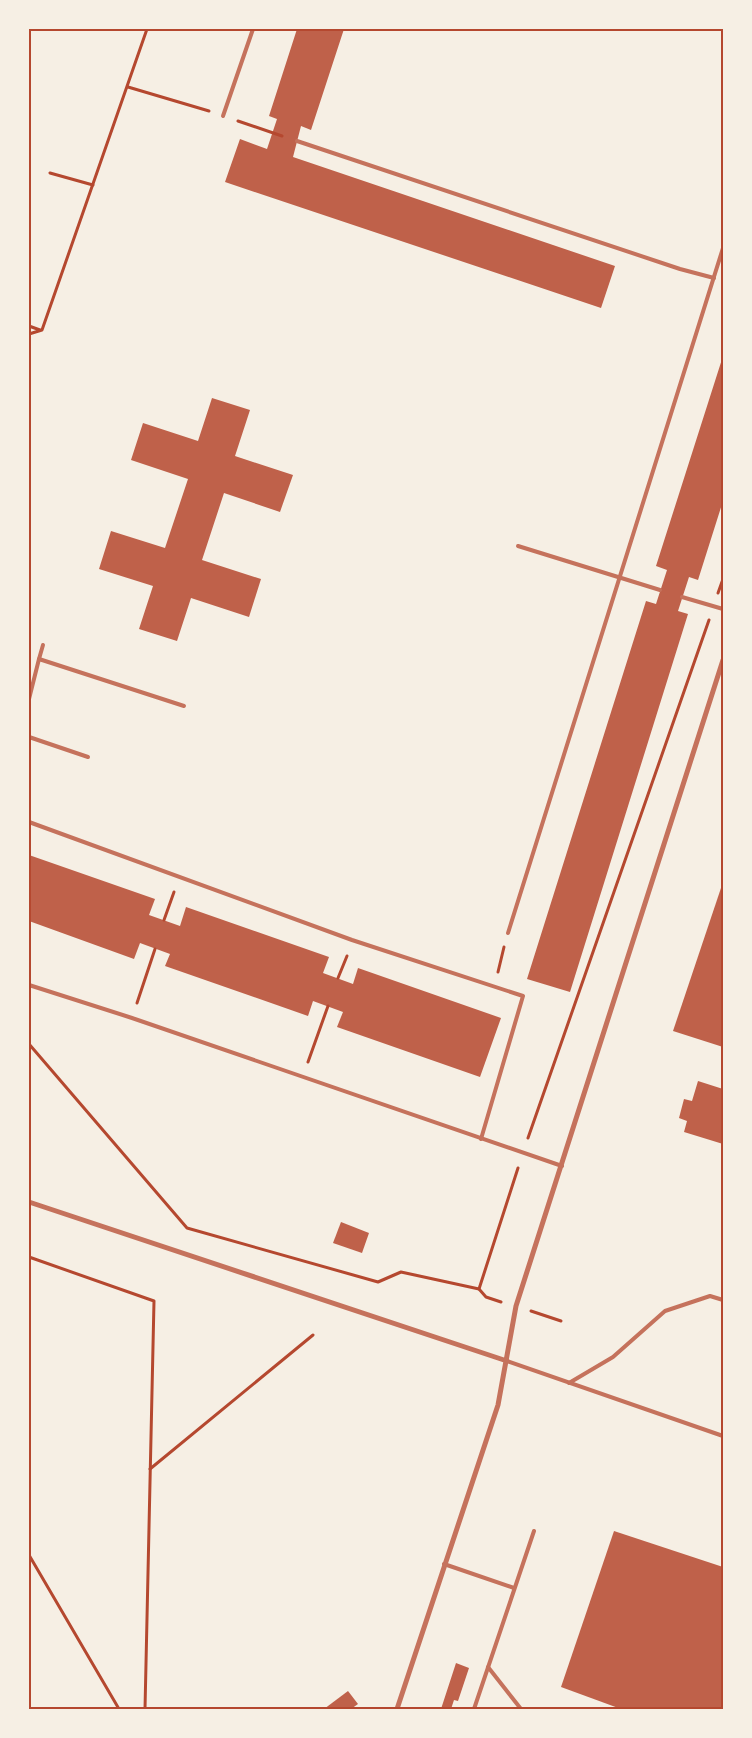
<svg xmlns="http://www.w3.org/2000/svg" width="752" height="1738" font-family="'Alegreya Sans',sans-serif">
	<style>
		.building { fill: #bf614a }
		.lines { fill: none; stroke-linecap: round; stroke-linejoin: round }
		.path { stroke: #b5482f; stroke-width: 3 }
		.service { stroke: #c5725c; stroke-width: 4 }
		.minor { stroke: #c5725c; stroke-width: 5 }
		.neatline { fill: none; stroke: #b5482f; stroke-width: 2 }
	</style>
	<rect width="100%" height="100%" fill="#f6efe4"/>
	<!-- building -->
	<g class="building">
		<path d="M 297,29 L 344,29 L 311,130 L 301,126 L 293,157 L 615,266 L 601,308 L 225,182 L 240,139 L 267,149 L 277,119 L 269,116 Z"/>
		<path d="M 723,356 L 723,501 L 698,580 L 689,577 L 678,611 L 688,614 L 570,992 L 527,979 L 646,601 L 656,604 L 667,570 L 656,566 Z"/>
		<path d="M 212,398 L 250,410 L 235,456 L 293,475 L 280,512 L 224,493 L 202,560 L 261,579 L 249,617 L 191,598 L 177,641 L 139,629 L 153,586 L 99,569 L 111,531 L 165,548 L 188,479 L 131,460 L 143,423 L 198,441 Z"/>
		<path d="M 29,855 L 155,899 L 149,915 L 180,926 L 186,907 L 329,957 L 323,973 L 353,984 L 358,968 L 501,1018 L 480,1077 L 337,1027 L 343,1012 L 313,1001 L 308,1016 L 165,966 L 170,954 L 140,943 L 134,959 L 29,921 Z"/>
		<path d="M 723,882 L 723,1047 L 673,1031 Z"/>
		<path d="M 698,1081 L 723,1089 L 723,1144 L 684,1132 L 687,1121 L 679,1118 L 684,1099 L 692,1101 Z"/>
		<path d="M 341,1222 L 369,1233 L 362,1253 L 333,1243 Z"/>
		<path d="M 614,1531 L 723,1567 L 723,1709 L 621,1709 L 561,1687 Z"/>
		<path d="M 456,1663 L 469,1668 L 458,1701 L 454,1700 L 451,1709 L 441,1709 Z"/>
		<path d="M 348,1691 L 358,1704 L 351,1709 L 324,1709 Z"/>
	</g>
	<g class="lines">
		<!-- path -->
		<g class="path">
			<path d="M 128,87 L 209,111"/>
			<path d="M 238,121 L 282,136"/>
			<path d="M 50,173 L 93,185"/>
			<path d="M 29,326 L 40,330"/>
			<path d="M 29,334 L 42,330 L 147,29"/>
			<path d="M 718,593 L 723,579"/>
			<path d="M 164,920 L 174,892"/>
			<path d="M 498,972 L 504,947"/>
			<path d="M 338,978 L 347,956"/>
			<path d="M 137,1003 L 155,949"/>
			<path d="M 29,1044 L 187,1228 L 378,1282 L 401,1272 L 479,1289 L 486,1297 L 501,1302"/>
			<path d="M 308,1062 L 328,1006"/>
			<path d="M 528,1138 L 709,620"/>
			<path d="M 29,1257 L 154,1301 L 145,1709"/>
			<path d="M 479,1289 L 518,1168"/>
			<path d="M 531,1311 L 561,1321"/>
			<path d="M 150,1469 L 313,1335"/>
			<path d="M 29,1555 L 119,1709"/>
		</g>
		<!-- service -->
		<g class="service">
			<path d="M 223,116 L 253,29"/>
			<path d="M 297,141 L 680,269 L 714,278"/>
			<path d="M 518,546 L 660,590"/>
			<path d="M 682,597 L 723,609"/>
			<path d="M 39,659 L 43,645"/>
			<path d="M 29,699 L 39,659 L 184,706"/>
			<path d="M 29,737 L 88,757"/>
			<path d="M 29,822 L 352,940 L 523,996 L 481,1139"/>
			<path d="M 508,933 L 723,248"/>
			<path d="M 29,985 L 132,1018 L 562,1166"/>
			<path d="M 507,1361 L 723,1436"/>
			<path d="M 569,1383 L 613,1357 L 665,1311 L 710,1296 L 723,1300"/>
			<path d="M 444,1564 L 514,1588"/>
			<path d="M 488,1667 L 521,1709"/>
			<path d="M 474,1709 L 534,1531"/>
		</g>
		<!-- minor -->
		<g class="minor">
			<path d="M 29,1202 L 507,1361"/>
			<path d="M 397,1709 L 498,1405 L 516,1306 L 723,660"/>
		</g>
	</g>
	<!-- border -->
	<rect width="752" height="1738" fill="none" stroke="#f6efe4" stroke-width="60"/>
	<rect x="30" y="30" width="692" height="1678" class="neatline"/>
</svg>
